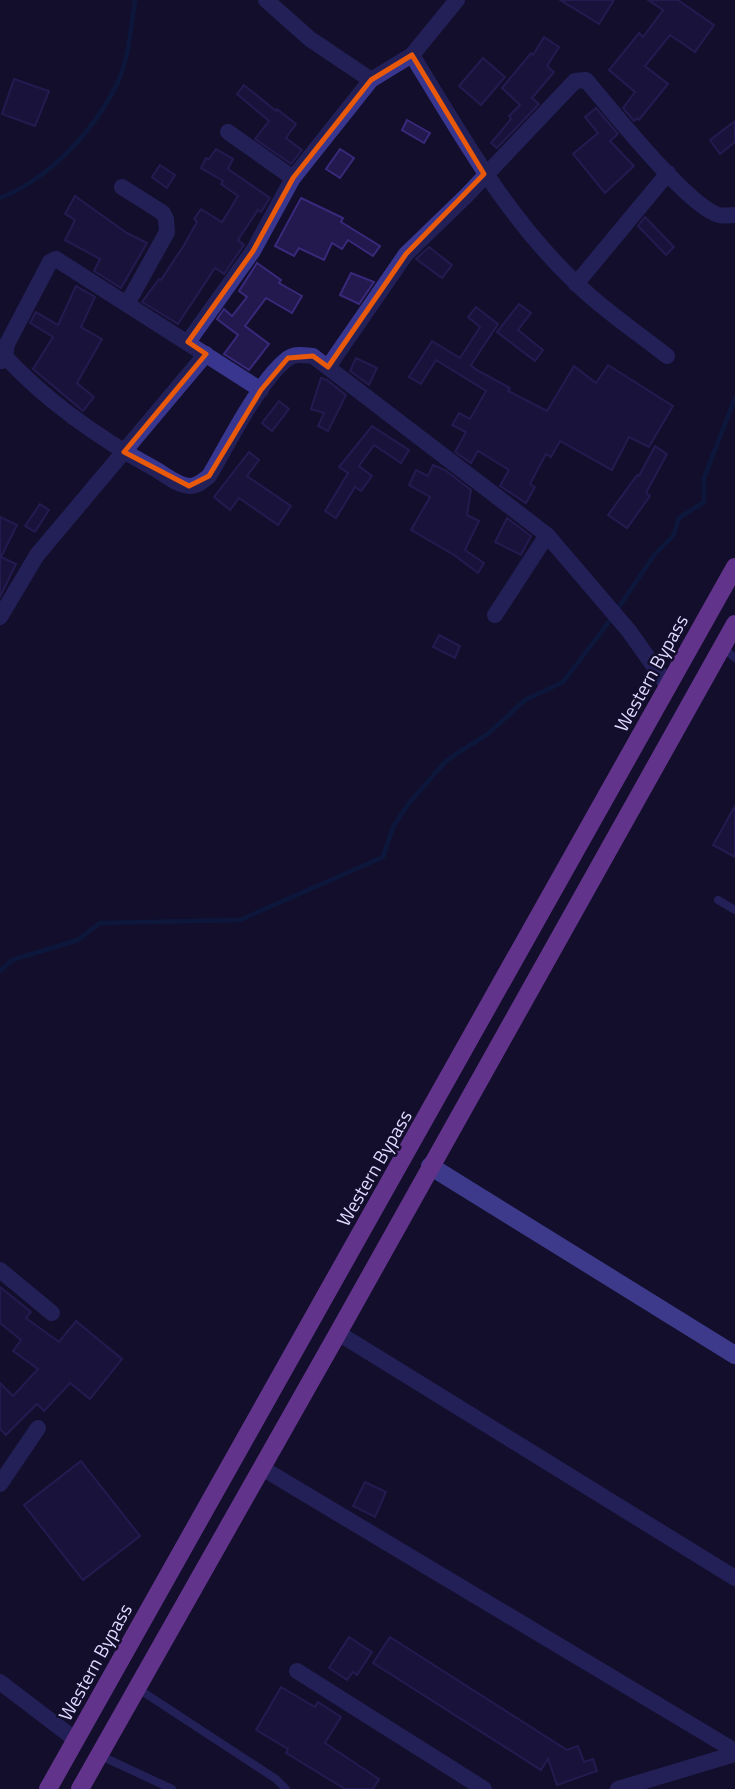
<svg xmlns="http://www.w3.org/2000/svg" width="735" height="1789" font-family="'Titillium Web',sans-serif">
	<style>
		.lines { fill: none; stroke-linecap: round; stroke-linejoin: round }
		.stream { stroke: #082350; stroke-width: 4.5 }
		.building { fill: #23194e; stroke: #39297b; stroke-width: 2 }
		.lane { stroke: #38368e; stroke-width: 8 }
		.street { stroke: #38368e; stroke-width: 16 }
		.secondary { stroke: #7270ff; stroke-width: 18 }
		.primary { stroke: #c260ff; stroke-width: 18 }
		.marked { fill: none; stroke: #e8590c; stroke-width: 5; stroke-linejoin: round }
		.labels { text-anchor: middle; stroke-width: 5; stroke-linejoin: round; paint-order: stroke }
		.street-label { font-size: 19px; fill: #ddd9ff; stroke: #130e2b }
	</style>
	<rect width="100%" height="100%" fill="#130e2b"/>
	<g class="lines">
		<!-- stream -->
		<g class="stream">
			<path d="M 0,198 C 49,179 94,131 117,84 C 129,59 131,27 135,0"/>
			<path d="M 616,611 L 655,554 L 673,536 L 679,518 L 704,502 L 704,478 L 735,398"/>
			<path d="M 0,971 L 12,960 L 78,940 L 100,923 L 240,920 L 383,857 L 393,827 L 409,803 L 447,760 L 489,733 L 525,700 L 563,682 L 612,618"/>
		</g>
	</g>
	<!-- building -->
	<g class="building">
		<path d="M 560,0 L 614,0 L 599,24 Z"/>
		<path d="M 648,0 L 678,0 L 714,25 L 695,52 L 670,35 L 645,66 L 668,84 L 639,120 L 637,118 L 634,121 L 623,108 L 635,92 L 609,70 L 639,33 L 643,37 L 663,10 Z"/>
		<path d="M 544,37 L 559,47 L 547,66 L 554,72 L 532,98 L 539,104 L 497,148 L 491,143 L 511,119 L 509,116 L 520,105 L 502,88 L 531,53 L 533,55 Z"/>
		<path d="M 483,58 L 505,77 L 481,105 L 459,86 Z"/>
		<path d="M 14,79 L 49,91 L 35,126 L 2,114 Z"/>
		<path d="M 244,85 L 276,111 L 277,109 L 296,124 L 286,138 L 302,150 L 291,164 L 255,139 L 269,121 L 237,94 Z"/>
		<path d="M 596,108 L 618,134 L 610,141 L 634,166 L 605,193 L 573,154 L 598,133 L 585,117 Z"/>
		<path d="M 407,120 L 430,133 L 424,143 L 402,130 Z"/>
		<path d="M 735,121 L 735,142 L 720,154 L 710,140 Z"/>
		<path d="M 216,149 L 233,159 L 228,169 L 270,198 L 261,212 L 258,210 L 238,240 L 244,245 L 224,274 L 215,268 L 178,324 L 142,302 L 159,279 L 161,280 L 184,245 L 197,222 L 194,219 L 201,209 L 222,222 L 238,196 L 221,184 L 223,181 L 201,168 L 206,158 L 209,159 Z"/>
		<path d="M 340,149 L 354,158 L 340,178 L 326,169 Z"/>
		<path d="M 160,165 L 175,175 L 167,188 L 152,177 Z"/>
		<path d="M 75,196 L 127,233 L 147,243 L 121,288 L 94,271 L 100,259 L 65,240 L 75,220 L 65,214 Z"/>
		<path d="M 301,198 L 343,218 L 341,222 L 380,246 L 373,256 L 348,240 L 342,249 L 332,243 L 324,260 L 299,248 L 294,256 L 275,246 Z"/>
		<path d="M 645,217 L 674,247 L 666,255 L 638,226 Z"/>
		<path d="M 429,247 L 452,265 L 442,278 L 416,259 Z"/>
		<path d="M 257,263 L 281,280 L 279,283 L 302,296 L 292,313 L 266,298 L 245,326 L 269,344 L 249,370 L 224,354 L 238,335 L 217,319 L 224,309 L 232,316 L 247,297 L 239,291 Z"/>
		<path d="M 351,273 L 374,282 L 359,304 L 340,295 Z"/>
		<path d="M 76,286 L 95,297 L 81,327 L 102,339 L 77,383 L 94,397 L 83,411 L 33,369 L 53,337 L 30,323 L 36,312 L 58,325 Z"/>
		<path d="M 519,304 L 531,313 L 518,330 L 543,350 L 535,361 L 497,332 Z"/>
		<path d="M 476,307 L 498,324 L 471,365 L 475,369 L 510,388 L 508,391 L 547,411 L 574,366 L 596,383 L 608,365 L 673,406 L 649,447 L 629,437 L 612,470 L 560,441 L 551,457 L 546,454 L 530,484 L 535,487 L 526,503 L 500,486 L 509,470 L 478,451 L 471,463 L 455,452 L 466,432 L 452,425 L 459,413 L 470,419 L 486,391 L 436,360 L 421,384 L 409,377 L 432,341 L 460,358 L 480,327 L 468,317 Z"/>
		<path d="M 356,358 L 377,368 L 369,385 L 350,371 Z"/>
		<path d="M 321,378 L 327,380 L 346,395 L 328,431 L 318,426 L 324,413 L 311,409 Z"/>
		<path d="M 279,401 L 289,409 L 272,431 L 262,423 Z"/>
		<path d="M 372,426 L 409,450 L 401,463 L 374,445 L 359,466 L 372,476 L 361,491 L 355,487 L 336,518 L 325,511 L 348,473 L 339,467 Z"/>
		<path d="M 655,446 L 667,454 L 646,493 L 650,496 L 627,528 L 608,515 L 637,475 L 639,476 Z"/>
		<path d="M 249,452 L 259,460 L 247,476 L 291,506 L 278,525 L 239,498 L 230,510 L 214,497 Z"/>
		<path d="M 433,465 L 445,470 L 471,490 L 467,515 L 479,521 L 465,550 L 484,563 L 478,573 L 454,555 L 411,530 L 430,497 L 409,485 L 416,470 L 428,476 Z"/>
		<path d="M 40,504 L 49,510 L 35,532 L 25,526 Z"/>
		<path d="M 0,517 L 17,525 L 1,557 L 16,564 L 0,597 Z"/>
		<path d="M 507,518 L 531,536 L 521,555 L 495,542 Z"/>
		<path d="M 439,635 L 460,646 L 455,658 L 433,647 Z"/>
		<path d="M 735,806 L 735,857 L 713,845 Z"/>
		<path d="M 0,1287 L 31,1312 L 26,1318 L 59,1342 L 76,1321 L 122,1359 L 90,1399 L 70,1383 L 44,1411 L 37,1404 L 6,1435 L 0,1429 L 0,1383 L 13,1396 L 38,1369 L 13,1351 L 21,1340 L 0,1323 Z"/>
		<path d="M 81,1461 L 140,1536 L 83,1580 L 24,1505 Z"/>
		<path d="M 365,1482 L 386,1492 L 375,1517 L 353,1506 Z"/>
		<path d="M 349,1637 L 372,1652 L 357,1675 L 353,1672 L 347,1680 L 329,1668 Z"/>
		<path d="M 390,1637 L 567,1750 L 578,1746 L 584,1762 L 593,1759 L 597,1771 L 557,1785 L 548,1759 L 541,1770 L 373,1663 Z"/>
		<path d="M 281,1687 L 315,1707 L 318,1702 L 341,1717 L 325,1743 L 379,1779 L 373,1789 L 345,1789 L 286,1753 L 288,1749 L 256,1730 Z"/>
	</g>
	<g class="lines">
		<!-- lane -->
		<g class="lane">
			<path d="M 722,647 L 735,658"/>
			<path d="M 718,900 L 735,910"/>
			<path d="M 137,1688 L 276,1779 L 286,1789"/>
			<path d="M 99,1755 L 172,1789"/>
		</g>
		<!-- street -->
		<g class="street">
			<path d="M 266,0 L 310,39 L 371,80"/>
			<path d="M 412,55 C 461,135 507,218 576,283 C 603,310 637,332 667,356"/>
			<path d="M 228,132 L 293,178"/>
			<path d="M 122,187 L 163,213 L 166,219 L 167,232 L 127,304"/>
			<path d="M 576,284 L 668,173"/>
			<path d="M 188,342 L 253,251 L 293,178 L 371,80 L 412,55 L 457,0"/>
			<path d="M 0,351 C 45,401 98,438 157,470 C 166,476 179,486 190,486 C 198,486 204,480 209,476 C 228,444 259,381 287,359 C 295,353 304,355 313,356 L 547,535 L 629,631 L 668,686"/>
			<path d="M 2,361 L 5,356 L 7,344 L 50,262 L 56,259 L 261,390"/>
			<path d="M 328,367 L 406,254 L 466,196 L 575,81 L 586,80 C 609,107 689,208 719,215 C 723,216 730,215 735,215"/>
			<path d="M 495,615 L 547,535"/>
			<path d="M 0,617 L 37,555 L 206,354"/>
			<path d="M 0,1270 L 52,1313"/>
			<path d="M 338,1333 L 735,1578"/>
			<path d="M 262,1468 L 735,1751"/>
			<path d="M 0,1484 L 38,1428"/>
			<path d="M 297,1671 L 484,1789"/>
			<path d="M 0,1682 L 76,1740"/>
			<path d="M 618,1789 L 735,1754"/>
		</g>
		<!-- secondary -->
		<path class="secondary" d="M 430,1166 L 735,1355"/>
		<!-- primary -->
		<g class="primary">
			<path d="M 48,1789 L 735,567"/>
			<path d="M 80,1789 L 338,1333 L 735,624"/>
		</g>
	</g>
	<!-- marked area -->
	<path d="M0 0H735V1789H0ZM 412,55 L 484,174 L 406,254 L 328,367 L 313,356 L 288,358 L 261,390 L 209,476 L 189,486 L 124,452 L 206,354 L 188,342 L 253,251 L 293,178 L 371,80 Z" fill="#130e2b" fill-opacity=".55" fill-rule="evenodd"/>
	<path class="marked" d="M 412,55 L 484,174 L 406,254 L 328,367 L 313,356 L 288,358 L 261,390 L 209,476 L 189,486 L 124,452 L 206,354 L 188,342 L 253,251 L 293,178 L 371,80 Z"/>
	<g class="labels">
		<!-- street labels -->
		<g class="street-label">
			<text transform="translate(651 673) rotate(-61)" y="7">Western Bypass</text>
			<text transform="translate(374 1168) rotate(-60)" y="7">Western Bypass</text>
			<text transform="translate(95 1662) rotate(-61)" y="7">Western Bypass</text>
		</g>
	</g>
</svg>
